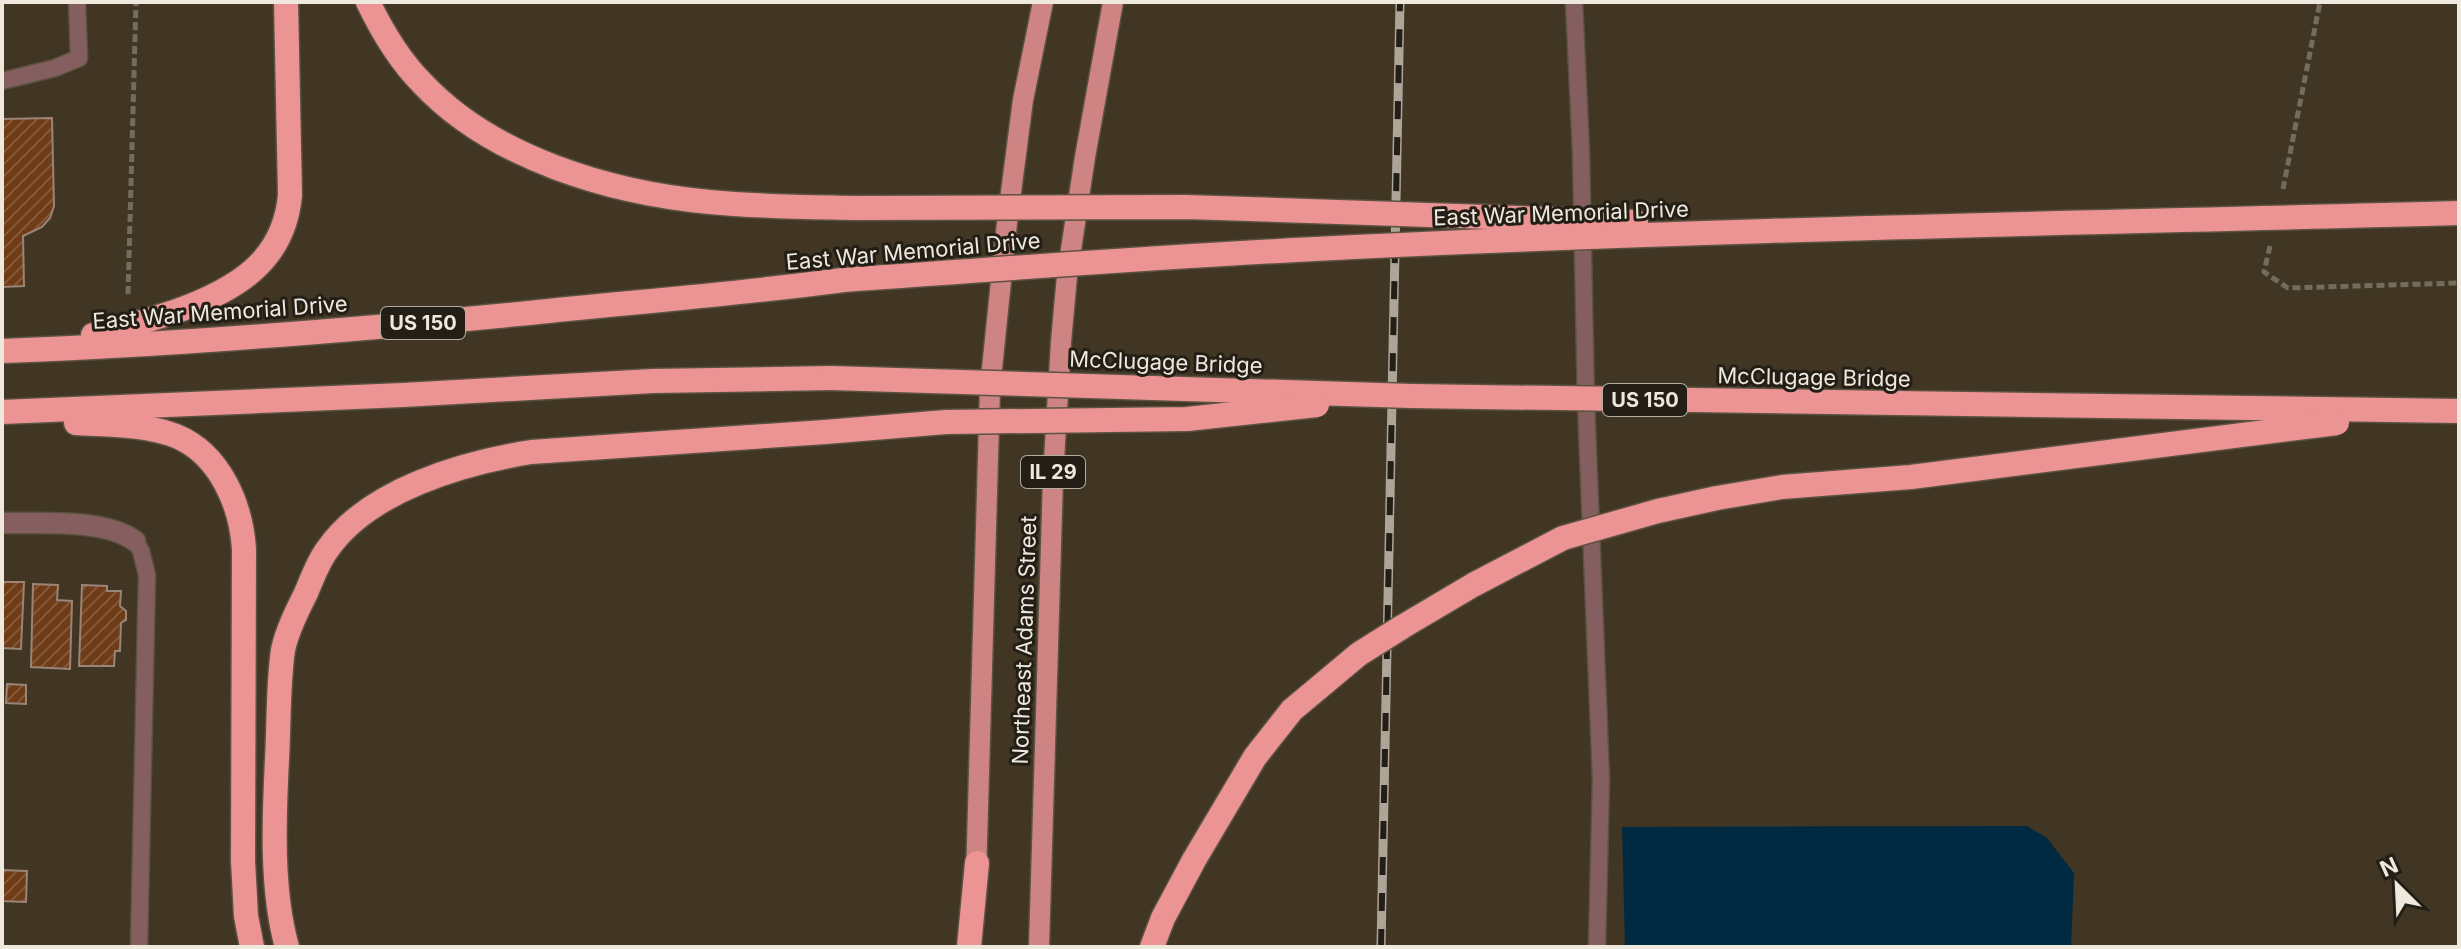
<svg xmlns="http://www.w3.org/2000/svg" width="2461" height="949" font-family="Inter,sans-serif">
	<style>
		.water { fill: #002942 }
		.building { fill: url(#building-hatch); stroke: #9a8477; stroke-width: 2 }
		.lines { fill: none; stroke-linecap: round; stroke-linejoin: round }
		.lane-casing { stroke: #5c5241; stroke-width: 19 }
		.street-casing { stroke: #5c5241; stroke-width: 23 }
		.primary-casing { stroke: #5c5241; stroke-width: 23 }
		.highway-casing { stroke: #5c5241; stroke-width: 27 }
		.path { stroke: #756c5c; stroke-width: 5; stroke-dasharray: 8 4; stroke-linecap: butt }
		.lane { stroke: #855f5f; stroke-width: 16 }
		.street { stroke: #855f5f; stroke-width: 20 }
		.primary { stroke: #cf8484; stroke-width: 20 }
		.highway { stroke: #ec9393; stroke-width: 24 }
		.rail-casing { stroke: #ada698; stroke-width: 9 }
		.rail { stroke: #231e16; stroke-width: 6; stroke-dasharray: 18; stroke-linecap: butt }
		.highway-bridge-casing { stroke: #5c5241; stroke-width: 27; stroke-linecap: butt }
		.highway-bridge { stroke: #ec9393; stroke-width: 24 }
		.labels { text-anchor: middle; stroke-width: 6; stroke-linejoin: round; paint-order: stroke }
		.shield { fill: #231e16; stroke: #b1aba1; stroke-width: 2 }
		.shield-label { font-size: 20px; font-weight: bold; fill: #eee8dd }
		.street-label { font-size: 22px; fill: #eee8dd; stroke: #231e16 }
	</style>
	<defs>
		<pattern id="building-hatch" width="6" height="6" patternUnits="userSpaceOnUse" patternTransform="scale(2)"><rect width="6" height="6" fill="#6f3c18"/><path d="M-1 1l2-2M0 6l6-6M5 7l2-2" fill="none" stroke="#845839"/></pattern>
	</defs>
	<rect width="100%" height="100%" fill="#403623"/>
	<!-- water -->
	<path class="water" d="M 2027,826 L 2047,838 L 2074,873 L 2071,947 L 1625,947 L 1622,827 Z"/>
	<!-- building -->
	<g class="building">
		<path d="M 52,118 L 54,206 L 50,218 L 42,227 L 23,236 L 24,286 L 2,287 L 2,119 Z"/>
		<path d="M 2,582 L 24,582 L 21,649 L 2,648 Z"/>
		<path d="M 33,584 L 58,585 L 57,600 L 72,601 L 70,669 L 31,667 Z"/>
		<path d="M 82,585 L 107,586 L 107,591 L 121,591 L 120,606 L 126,611 L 126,620 L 121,623 L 120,651 L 115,651 L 114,666 L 79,666 Z"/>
		<path d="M 7,684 L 26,685 L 26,704 L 6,703 Z"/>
		<path d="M 2,870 L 27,871 L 26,902 L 2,901 Z"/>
	</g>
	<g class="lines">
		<!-- lane casing -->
		<g class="lane-casing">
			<g id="lane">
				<path d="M 1574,2 L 1581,152 L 1586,403 L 1601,779 L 1597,947"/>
				<path d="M 2,81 L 55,68 L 79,58 L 77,2"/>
				<path d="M 135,541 L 141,551 L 147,575 L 139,947"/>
			</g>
		</g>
		<!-- street casing -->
		<g class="street-casing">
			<path id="street" d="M 2,523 C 40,524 104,518 135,541"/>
		</g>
		<!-- primary casing -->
		<g class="primary-casing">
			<g id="primary">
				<path d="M 976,878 L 990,388 L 1007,223 L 1023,100 L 1043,2"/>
				<path d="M 1039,947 L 1053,478 L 1061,342 L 1067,276 L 1085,157 L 1113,2"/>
			</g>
		</g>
		<!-- highway casing -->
		<g class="highway-casing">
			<g id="highway">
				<path d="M 368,2 C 382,31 399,60 422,83 C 492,158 611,193 710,202 C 759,207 808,207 857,208"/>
				<path d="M 93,335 C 122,329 149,320 177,311 C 235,290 284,262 290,195 L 286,2"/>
				<path d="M 2,351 C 178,345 354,330 529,313 C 634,302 739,294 843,280"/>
				<path d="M 2,412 L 403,395 L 653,381 L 831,378"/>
				<path d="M 76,423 C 109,425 145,424 176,436 C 220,454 241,505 244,549 L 243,861 L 246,916 L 252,947"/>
				<path d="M 287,947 C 271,890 274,819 277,759 C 279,725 278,683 283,650 C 287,631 297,611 306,593 C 312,579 318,562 327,550 C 368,490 463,463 531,452 L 825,432"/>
				<path d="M 969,947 L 977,863"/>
				<path d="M 1152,947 L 1163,918 L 1194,860"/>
			</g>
		</g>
		<!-- path -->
		<g class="path">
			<path d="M 2283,189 L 2320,2"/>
			<path d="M 2270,246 L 2264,272 L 2288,288 L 2459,283"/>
			<path d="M 128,294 L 136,2"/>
		</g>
		<!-- lane -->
		<use href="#lane" class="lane"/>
		<!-- street -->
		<use href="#street" class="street"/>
		<!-- primary -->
		<use href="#primary" class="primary"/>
		<!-- highway -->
		<use href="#highway" class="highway"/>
		<!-- rail casing -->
		<g class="rail-casing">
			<path id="rail" d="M 1381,947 L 1400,2"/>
		</g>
		<!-- rail -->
		<use href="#rail" class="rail"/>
		<!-- highway-bridge casing -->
		<g class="highway-bridge-casing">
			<g id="highway-bridge">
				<path d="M 857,208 L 1186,207 L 1636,222"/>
				<path d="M 843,280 C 1013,268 1183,255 1354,247 C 1722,229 2091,223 2459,213"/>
				<path d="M 831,378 L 1411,396 L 2459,411"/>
				<path d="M 825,432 L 946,422 L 1187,419 L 1317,405"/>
				<path d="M 1194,860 L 1255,757 L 1292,710 L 1359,654 L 1402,627 L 1473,585 L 1563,538 L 1658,511 L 1717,498 L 1782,487 L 1911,477 L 2337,423"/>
			</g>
		</g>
		<!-- highway-bridge -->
		<use href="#highway-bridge" class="highway-bridge"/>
	</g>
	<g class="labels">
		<!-- shield labels -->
		<g class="shield">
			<rect x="381" y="307" width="84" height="32" rx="6"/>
			<rect x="1603" y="384" width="84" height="32" rx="6"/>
			<rect x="1021" y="456" width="64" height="32" rx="6"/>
		</g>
		<g class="shield-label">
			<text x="423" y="330">US 150</text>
			<text x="1645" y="407">US 150</text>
			<text x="1053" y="479">IL 29</text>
		</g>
		<!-- street labels -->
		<g class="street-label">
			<text transform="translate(1561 213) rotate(-2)" y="8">East War Memorial Drive</text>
			<text transform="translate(913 251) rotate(-5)" y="8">East War Memorial Drive</text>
			<text transform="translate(220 312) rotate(-4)" y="8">East War Memorial Drive</text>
			<text transform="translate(1166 362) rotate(2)" y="8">McClugage Bridge</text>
			<text transform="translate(1814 377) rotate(1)" y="8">McClugage Bridge</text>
			<text transform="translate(1024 640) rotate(-88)" y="8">Northeast Adams Street</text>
		</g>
	</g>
	<!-- border -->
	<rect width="2461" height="949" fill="none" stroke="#eee8dd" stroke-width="8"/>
	<!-- north arrow -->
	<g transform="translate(2397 885) rotate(336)" stroke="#231e16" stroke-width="6" paint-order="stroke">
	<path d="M0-6L14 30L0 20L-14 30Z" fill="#eee8dd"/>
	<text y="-12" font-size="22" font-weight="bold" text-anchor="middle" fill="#eee8dd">N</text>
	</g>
</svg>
